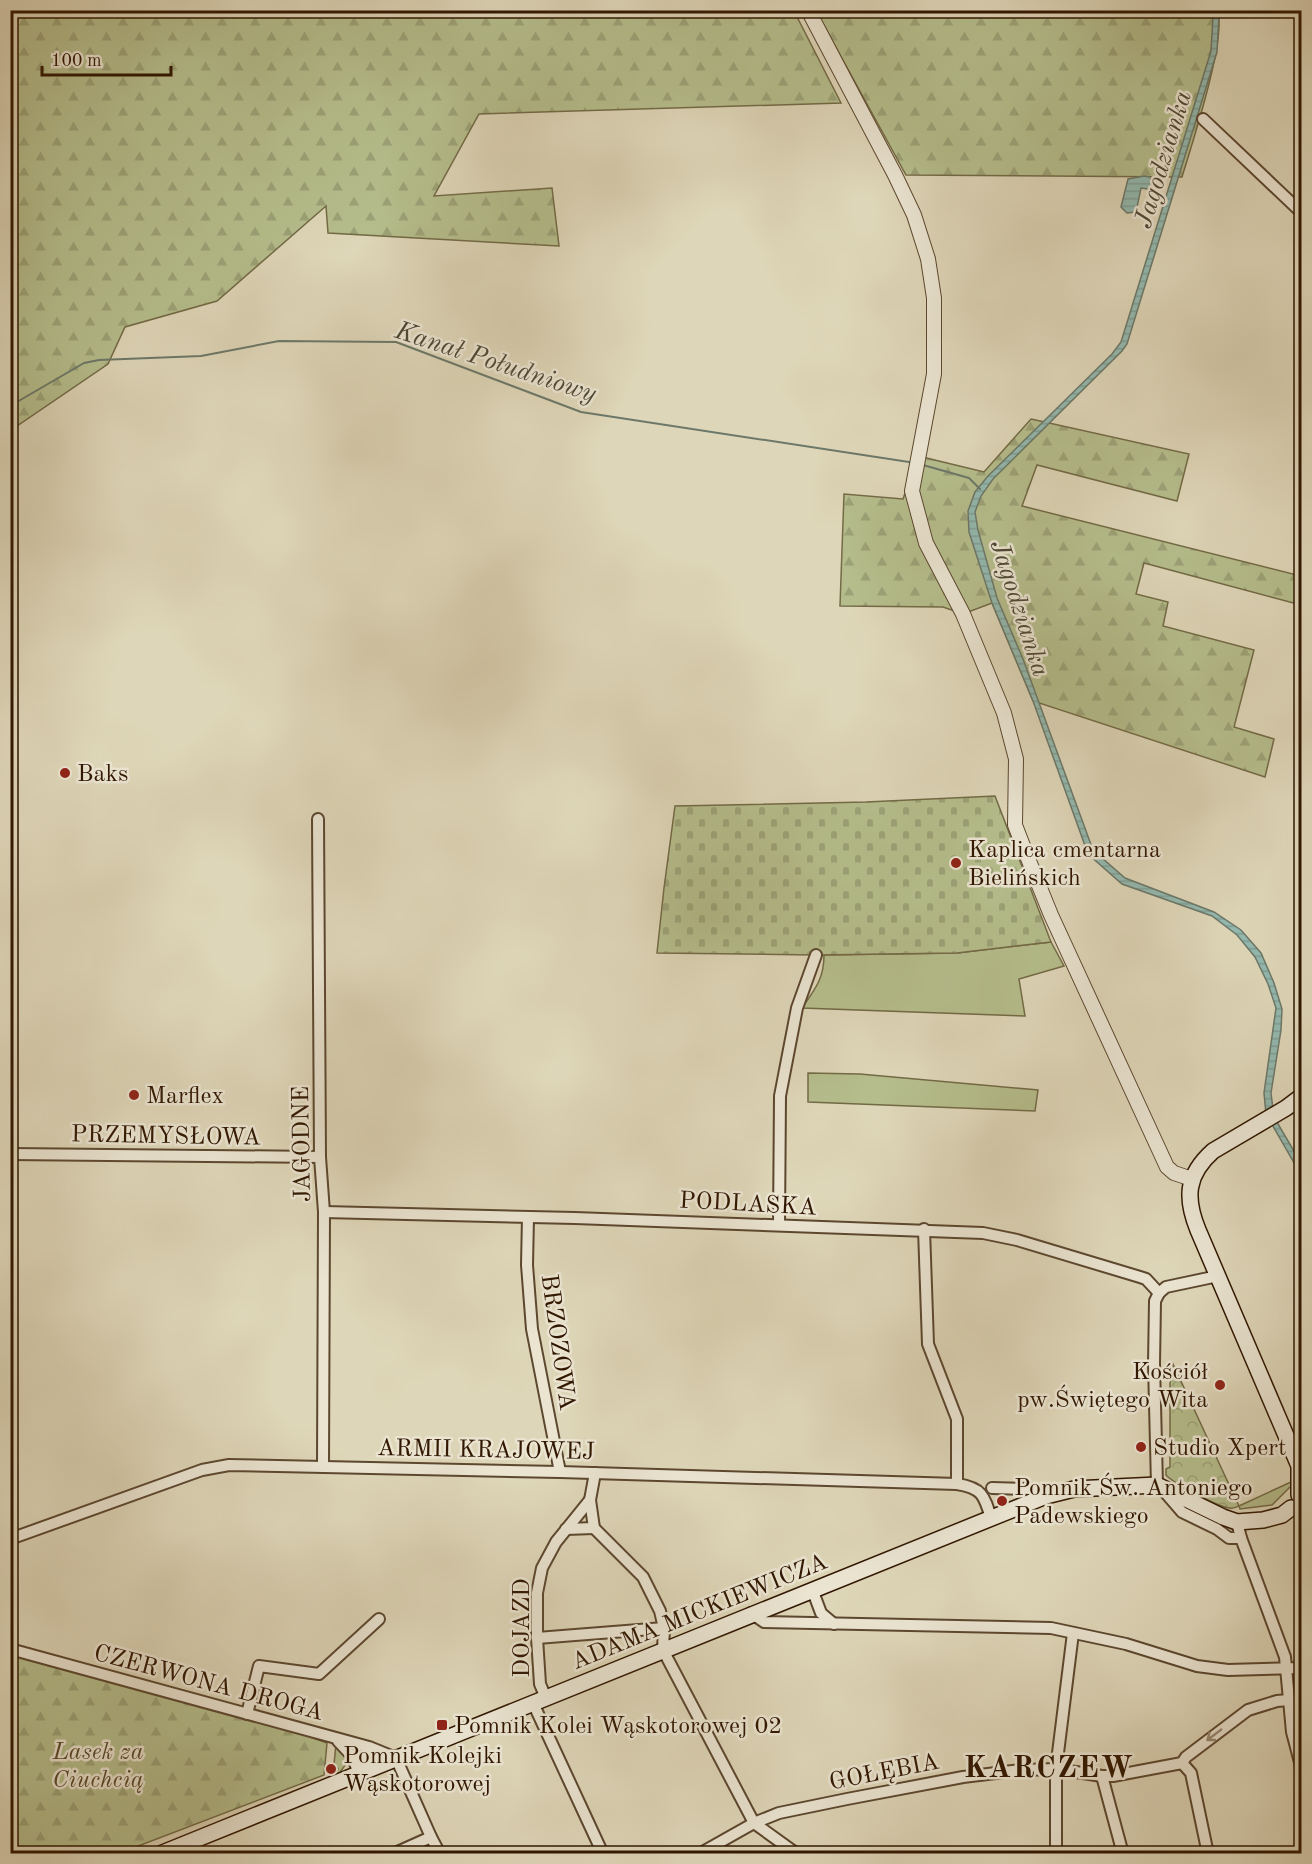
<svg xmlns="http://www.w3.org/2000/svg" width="1312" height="1864" font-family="'Old Standard TT',serif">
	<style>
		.green { fill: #b5bd8c; stroke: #736a46; stroke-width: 1.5 }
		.forest { fill: url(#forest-firs); stroke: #736a46; stroke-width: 1.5 }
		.cemetery { fill: url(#cemetery-stones); stroke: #736a46; stroke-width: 1.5 }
		.park { fill: url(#park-crowns); stroke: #736a46; stroke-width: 1.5 }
		.water { fill: url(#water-rules); stroke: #6c7869; stroke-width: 1.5 }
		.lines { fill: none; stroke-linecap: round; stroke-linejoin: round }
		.stream { stroke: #6c7869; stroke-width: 2 }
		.minor-casing { stroke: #5c472f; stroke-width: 14 }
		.tertiary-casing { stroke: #5c472f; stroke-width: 16 }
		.secondary-casing { stroke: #311701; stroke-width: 18 }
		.minor { stroke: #eae4d1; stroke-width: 10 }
		.tertiary { stroke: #eae4d1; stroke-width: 14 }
		.secondary { stroke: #eae4d1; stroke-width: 15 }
		.oneway { stroke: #978873 }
		.poi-dot { fill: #8f2418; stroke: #eae4d1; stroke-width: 2 }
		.labels { text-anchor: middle; stroke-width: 5; stroke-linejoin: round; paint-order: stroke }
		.poi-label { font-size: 24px; fill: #311701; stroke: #eae4d1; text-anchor: start }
		.street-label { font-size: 24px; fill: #311701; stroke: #eae4d1 }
		.park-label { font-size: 24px; font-style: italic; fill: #59492b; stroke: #eae4d1 }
		.water-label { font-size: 26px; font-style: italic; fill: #4e4835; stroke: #eae4d1 }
		.district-label { font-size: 30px; font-weight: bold; letter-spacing: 1.5px; fill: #311701; stroke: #eae4d1 }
	</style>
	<defs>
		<pattern id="forest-firs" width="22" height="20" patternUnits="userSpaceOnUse" patternTransform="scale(1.5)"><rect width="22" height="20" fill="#b5bd8c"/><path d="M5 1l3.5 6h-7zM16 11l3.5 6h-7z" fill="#9ca277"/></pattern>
		<pattern id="cemetery-stones" width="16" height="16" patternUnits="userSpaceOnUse" patternTransform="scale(1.5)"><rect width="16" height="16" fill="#b5bd8c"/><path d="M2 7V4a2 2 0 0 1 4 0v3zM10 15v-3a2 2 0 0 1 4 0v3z" fill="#9ca277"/></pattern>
		<pattern id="park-crowns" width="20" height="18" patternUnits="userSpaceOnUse" patternTransform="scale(1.5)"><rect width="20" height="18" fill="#b5bd8c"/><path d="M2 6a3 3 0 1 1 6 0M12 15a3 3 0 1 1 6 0" fill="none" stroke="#9ca277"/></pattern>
		<pattern id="water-rules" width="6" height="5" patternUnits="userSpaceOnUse" patternTransform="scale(1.5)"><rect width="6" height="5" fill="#93b9af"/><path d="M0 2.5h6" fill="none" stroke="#7f9e95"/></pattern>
	</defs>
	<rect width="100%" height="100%" fill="#ded6b8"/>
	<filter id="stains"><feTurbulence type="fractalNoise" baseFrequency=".00333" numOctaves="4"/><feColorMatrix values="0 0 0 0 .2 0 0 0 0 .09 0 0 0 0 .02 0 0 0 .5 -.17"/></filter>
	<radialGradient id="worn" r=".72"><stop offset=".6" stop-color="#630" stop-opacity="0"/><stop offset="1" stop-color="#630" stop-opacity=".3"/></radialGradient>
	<!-- green -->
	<g class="green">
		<path d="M 1051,942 L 1064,966 L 1019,979 L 1025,1016 L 802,1008 C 815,989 824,979 824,955 L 957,953 Z"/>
		<path d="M 808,1073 L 860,1074 L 1038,1090 L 1035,1111 L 808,1102 Z"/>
		<path d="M 1291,1482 L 1291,1486 L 1272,1505 L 1240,1509 L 1239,1506 Z"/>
		<path d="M 336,1744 L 346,1753 L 346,1764 L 338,1775 L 331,1778 L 329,1777 L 338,1769 L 334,1764 Z"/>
	</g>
	<!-- forest -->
	<g class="forest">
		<path d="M 11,10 L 794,11 L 841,103 L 479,114 L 434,196 L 552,188 L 559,246 L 328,233 L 326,206 L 217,301 L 125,327 L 108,364 L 11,430 Z"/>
		<path d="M 1217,10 C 1228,35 1191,147 1182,177 L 906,175 L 816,11 Z"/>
		<path d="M 1031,419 L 1189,454 L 1177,501 L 1037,465 L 1022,506 L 1301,576 L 1301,605 L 1144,563 L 1136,594 L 1168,602 L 1163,626 L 1254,650 L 1234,727 L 1274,739 L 1265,777 L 1033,701 L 992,603 L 963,614 L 943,607 L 840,606 L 844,494 L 903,499 L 918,456 L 984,472 Z"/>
		<path d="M 10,1649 L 247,1714 L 327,1743 L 324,1775 L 120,1853 L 11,1853 Z"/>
	</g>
	<!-- cemetery -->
	<path class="cemetery" d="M 995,796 L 1051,942 L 957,953 L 816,955 L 657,953 L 664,888 L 675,806 L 866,802 Z"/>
	<!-- park -->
	<path class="park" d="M 1173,1364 L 1239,1506 C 1236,1507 1233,1509 1230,1508 C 1220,1508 1173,1483 1166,1475 L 1166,1469 L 1170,1467 L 1170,1384 Z"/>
	<!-- water -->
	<g class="water">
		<path d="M 1210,11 L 1217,11 L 1219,16 L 1217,52 L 1127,344 L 1122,351 L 993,479 L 981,496 L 975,512 L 978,530 L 997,598 L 1023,659 L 1093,850 L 1125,878 L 1214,912 L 1241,930 L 1261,953 L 1274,983 L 1282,1009 L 1281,1030 L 1271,1093 L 1273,1109 L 1278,1124 L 1301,1163 L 1301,1175 L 1266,1114 L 1264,1093 L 1276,1008 L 1268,984 L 1255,957 L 1237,935 L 1212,916 L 1122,884 L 1088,854 L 1033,701 L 992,603 L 969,532 L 968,511 L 975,492 L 988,476 L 1112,354 L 1121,342 L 1211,51 L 1213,17 Z"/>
		<path d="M 1144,176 L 1150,177 L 1153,186 L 1147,189 L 1141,188 L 1136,212 L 1127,213 L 1121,207 L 1128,179 Z"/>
	</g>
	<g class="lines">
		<!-- stream -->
		<g class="stream">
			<path d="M 10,406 L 84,363 L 99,360 L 201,356 L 279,341 L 396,342 L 581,412 L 909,462"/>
			<path d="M 923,465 L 969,478 L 980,489"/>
		</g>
		<!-- minor casing -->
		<g class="minor-casing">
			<g id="minor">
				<path d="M 1203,119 L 1302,213"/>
				<path d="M 318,819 L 320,1157 L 324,1212 L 323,1467"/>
				<path d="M 10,1154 L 320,1157"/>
				<path d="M 324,1212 L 575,1218 L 983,1233 L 1017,1240 L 1140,1277 L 1146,1279 L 1159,1293"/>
				<path d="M 528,1217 L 527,1265 L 532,1329 L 560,1472"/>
				<path d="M 779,1224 L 780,1096 L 797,1008 L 816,955"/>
				<path d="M 924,1229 L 928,1344 L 957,1419 L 957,1484"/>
				<path d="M 595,1473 L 590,1500 L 594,1528 L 643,1577 L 660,1611 L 664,1628 L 663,1650 L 754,1823 L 797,1854"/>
				<path d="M 1157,1485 L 1154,1364 L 1155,1301 L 1159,1293 L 1166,1287 L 1218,1276"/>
				<path d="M 992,1488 L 1031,1489 L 1046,1496"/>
				<path d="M 1163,1490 L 1182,1512 L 1217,1529 L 1229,1538 L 1241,1538"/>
				<path d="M 1237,1522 L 1241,1538 L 1285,1657 L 1292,1732 L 1302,1770"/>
				<path d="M 566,1529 L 594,1528"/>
				<path d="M 10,1539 L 202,1470 L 229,1465 L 560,1472 L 957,1484 C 982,1488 984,1495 991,1518"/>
				<path d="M 812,1589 L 821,1613 L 834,1624"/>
				<path d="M 751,1613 L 764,1622 L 1051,1628 L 1126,1644 L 1197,1666 L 1228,1670 L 1302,1668"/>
				<path d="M 537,1638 L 664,1628"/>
				<path d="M 10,1649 L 369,1747 L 396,1758 L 431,1837 L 440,1854"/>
				<path d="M 546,1698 L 540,1684 L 537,1638 L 537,1593 L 542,1568 L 556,1542 L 590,1500"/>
				<path d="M 533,1703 L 603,1854"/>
				<path d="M 247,1714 L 259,1666 L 319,1674 L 379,1619"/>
				<path d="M 338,1741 L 352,1756 L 359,1773"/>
				<path d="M 1182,1763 L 1191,1773 L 1208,1854"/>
				<path d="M 1102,1776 L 1123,1854"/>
				<path d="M 393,1854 L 431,1837"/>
				<path d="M 699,1854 L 754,1823 L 779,1813 L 847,1799 L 963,1777 L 1021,1770 L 1056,1769 L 1102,1776 L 1113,1776 L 1182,1763 L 1186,1757 L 1248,1710 L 1277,1701 L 1289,1700"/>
				<path d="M 1056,1854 L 1056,1769 L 1073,1633"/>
			</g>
		</g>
		<!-- tertiary casing -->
		<g class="tertiary-casing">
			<path id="tertiary" d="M 808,10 L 895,175 L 914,215 L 928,259 L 934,298 L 934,374 L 912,491 L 926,543 L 963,614 L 1004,713 L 1016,759 L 1015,825 L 1025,851 L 1051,915 L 1167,1167 L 1174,1173 L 1192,1179"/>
		</g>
		<!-- secondary casing -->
		<g class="secondary-casing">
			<g id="secondary">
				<path d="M 1299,1495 L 1299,1466 L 1198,1230 C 1185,1198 1186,1175 1213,1151 L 1286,1108 L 1302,1096"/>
				<path d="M 160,1854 L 1046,1496 L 1074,1489 L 1157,1485 L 1223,1517 L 1237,1522 L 1263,1520 L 1282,1515 L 1291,1508"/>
			</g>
		</g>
		<!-- minor -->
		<use href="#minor" class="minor"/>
		<!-- tertiary -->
		<use href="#tertiary" class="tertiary"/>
		<!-- secondary -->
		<use href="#secondary" class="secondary"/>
	</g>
	<!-- one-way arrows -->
	<defs><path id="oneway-shaft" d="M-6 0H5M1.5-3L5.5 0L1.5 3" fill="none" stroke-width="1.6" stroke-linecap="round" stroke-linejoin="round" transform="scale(1.5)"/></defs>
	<use class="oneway" href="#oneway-shaft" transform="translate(1214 1735) rotate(143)"/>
	<!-- markers -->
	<g class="poi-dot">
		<circle cx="65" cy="773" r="6"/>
		<circle cx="956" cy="863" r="6"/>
		<circle cx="134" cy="1095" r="6"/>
		<circle cx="1220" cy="1385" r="6"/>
		<circle cx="1141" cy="1447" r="6"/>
		<circle cx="1002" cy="1501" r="6"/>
		<rect x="436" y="1719" width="12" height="12" rx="3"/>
		<circle cx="331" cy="1769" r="6"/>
	</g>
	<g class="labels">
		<!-- poi labels -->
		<g class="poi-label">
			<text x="77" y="781">Baks</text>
			<text x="968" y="857">Kaplica cmentarna<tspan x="968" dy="28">Bielińskich</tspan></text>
			<text x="146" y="1103">Marflex</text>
			<text x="1208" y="1379" text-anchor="end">Kościół<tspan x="1208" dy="28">pw.Świętego Wita</tspan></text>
			<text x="1153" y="1455">Studio Xpert</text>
			<text x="1014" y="1495">Pomnik Św. Antoniego<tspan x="1014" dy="28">Padewskiego</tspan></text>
			<text x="454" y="1733">Pomnik Kolei Wąskotorowej 02</text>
			<text x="343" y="1763">Pomnik Kolejki<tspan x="343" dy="28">Wąskotorowej</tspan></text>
		</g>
		<!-- street labels -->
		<g class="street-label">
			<text transform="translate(166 1135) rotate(1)" y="8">PRZEMYSŁOWA</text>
			<text transform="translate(301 1144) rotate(-91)" y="8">JAGODNE</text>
			<text transform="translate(748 1203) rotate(3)" y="8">PODLASKA</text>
			<text transform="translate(559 1342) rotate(82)" y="8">BRZOZOWA</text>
			<text transform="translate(486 1449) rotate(1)" y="8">ARMII KRAJOWEJ</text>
			<text transform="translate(699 1611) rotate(-22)" y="8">ADAMA MICKIEWICZA</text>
			<text transform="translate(521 1628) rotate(-90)" y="8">DOJAZD</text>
			<text transform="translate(209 1682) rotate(15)" y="8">CZERWONA DROGA</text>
			<text transform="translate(884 1771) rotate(-11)" y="8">GOŁĘBIA</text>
		</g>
		<!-- park labels -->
		<g class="park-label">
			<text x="98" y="1759">Lasek za<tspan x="98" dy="28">Ciuchcią</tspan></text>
		</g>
		<!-- water labels -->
		<g class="water-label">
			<text transform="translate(1162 159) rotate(-73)" y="9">Jagodzianka</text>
			<text transform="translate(496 361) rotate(18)" y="9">Kanał Południowy</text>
			<text transform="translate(1021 608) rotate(72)" y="9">Jagodzianka</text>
		</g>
		<!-- district labels -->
		<g class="district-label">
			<text x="1049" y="1777">KARCZEW</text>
		</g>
	</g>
	<!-- margin -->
	<rect width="1312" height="1864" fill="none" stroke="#ded6b8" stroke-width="36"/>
	<rect x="12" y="12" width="1288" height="1840" fill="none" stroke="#311701" stroke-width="3"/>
	<rect x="18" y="18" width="1276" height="1828" fill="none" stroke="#311701" stroke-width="1.5"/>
	<!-- scale -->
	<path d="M42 66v9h129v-9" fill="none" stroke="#311701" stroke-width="3"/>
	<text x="51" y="66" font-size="18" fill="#311701" stroke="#eae4d1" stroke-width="4.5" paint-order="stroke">100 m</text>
	<rect width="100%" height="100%" filter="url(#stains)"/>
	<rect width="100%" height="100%" fill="url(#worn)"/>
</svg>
